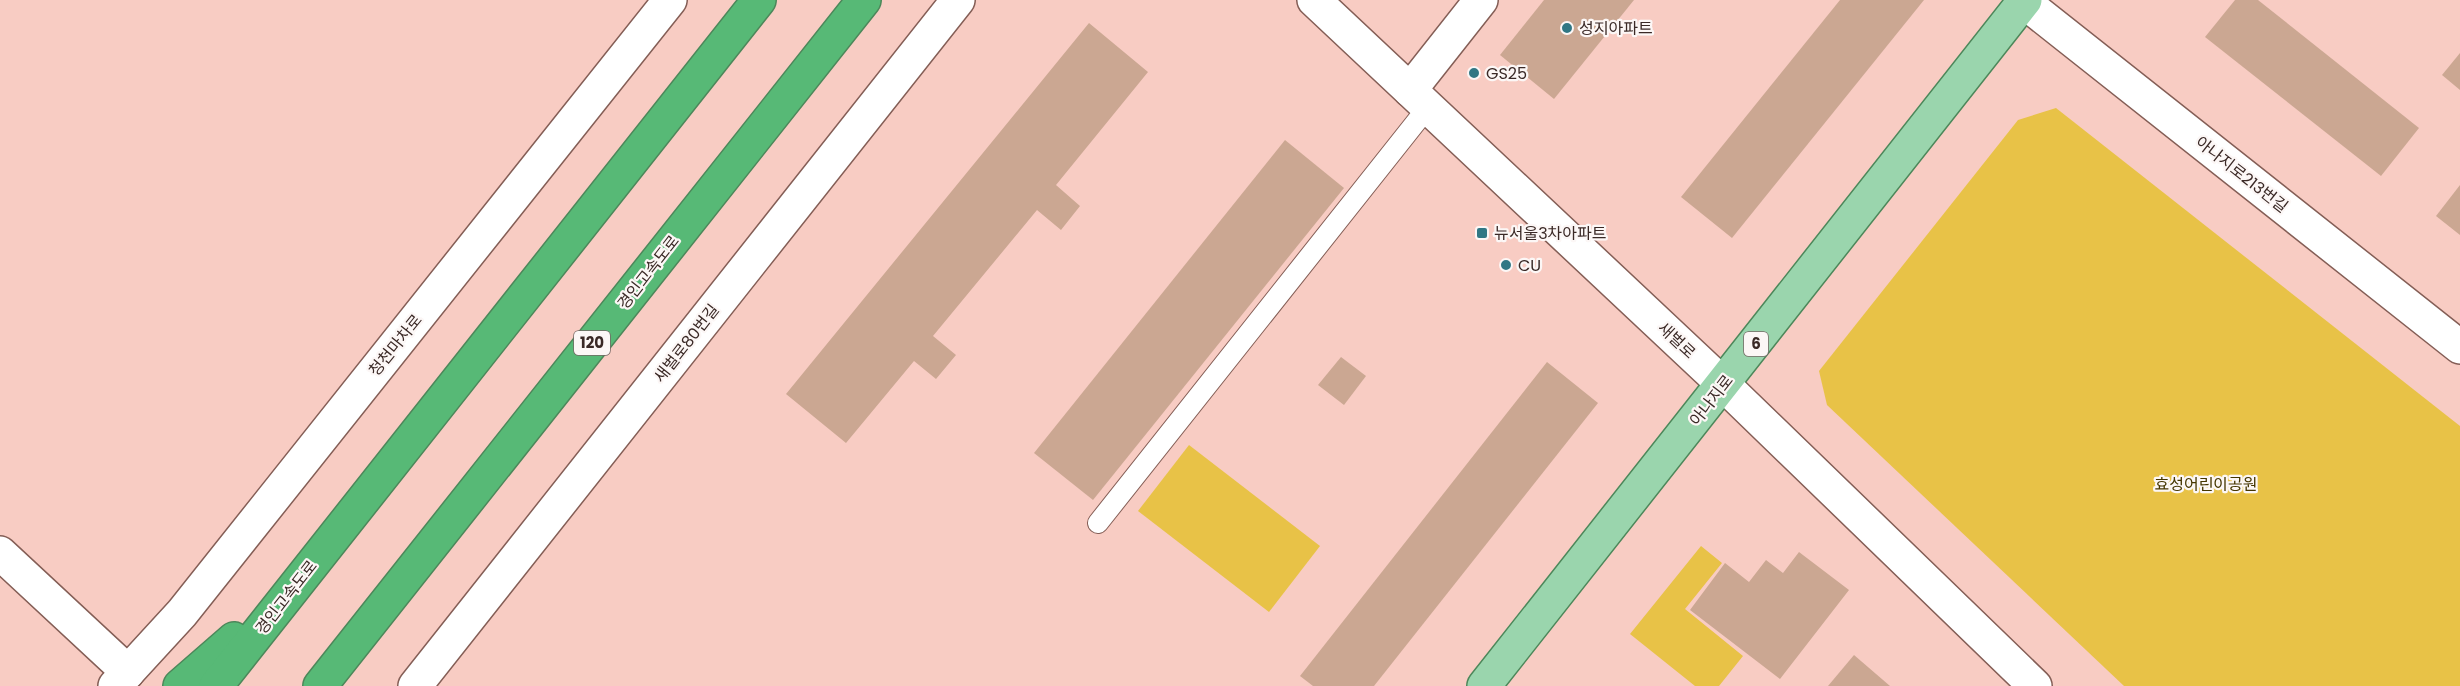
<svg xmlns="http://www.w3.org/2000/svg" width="2460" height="686" font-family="Poppins,'Noto Sans KR',sans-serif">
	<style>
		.green { fill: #e8c247 }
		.building { fill: #cba792 }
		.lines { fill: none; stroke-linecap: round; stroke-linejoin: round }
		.service-casing { stroke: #845e56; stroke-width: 22 }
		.minor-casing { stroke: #845e56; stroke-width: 36 }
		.tertiary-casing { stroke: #845e56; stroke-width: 36 }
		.primary-casing { stroke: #4d875a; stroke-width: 36 }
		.motorway-casing { stroke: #4d875a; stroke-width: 36 }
		.service { stroke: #fff; stroke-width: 20 }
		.minor { stroke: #fff; stroke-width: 33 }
		.tertiary { stroke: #fff; stroke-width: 33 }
		.primary { stroke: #9ad5ad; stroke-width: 33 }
		.motorway { stroke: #57b976; stroke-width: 33 }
		.poi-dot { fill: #317784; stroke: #fcf7f6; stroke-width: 2 }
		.labels { text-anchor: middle; stroke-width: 4.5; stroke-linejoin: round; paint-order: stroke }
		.shield { fill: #fcf7f6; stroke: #746764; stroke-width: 1.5 }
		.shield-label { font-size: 15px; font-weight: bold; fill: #3a2926 }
		.poi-label { font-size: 16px; fill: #3a2926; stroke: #fcf7f6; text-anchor: start }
		.street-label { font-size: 16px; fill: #3a2926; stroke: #fcf7f6 }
		.park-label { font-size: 16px; fill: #453600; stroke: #fcf7f6 }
	</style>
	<rect width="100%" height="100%" fill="#f8ccc3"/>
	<!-- green -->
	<g class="green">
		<path d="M 2056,108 L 2460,426 L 2460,686 L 2124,686 L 1827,405 L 1819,371 L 2018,120 Z"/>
		<path d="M 1189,445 L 1320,546 L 1269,612 L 1138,511 Z"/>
		<path d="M 1701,546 L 1722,563 L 1685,609 L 1743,656 L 1719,686 L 1695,686 L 1630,634 Z"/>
	</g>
	<!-- building -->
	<g class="building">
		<path d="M 1544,0 L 1634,0 L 1554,99 L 1500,55 Z"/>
		<path d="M 1840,0 L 1924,0 L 1732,238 L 1681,197 Z"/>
		<path d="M 2235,0 L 2258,0 L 2419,128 L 2381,176 L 2205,37 Z"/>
		<path d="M 1089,23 L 1148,72 L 1056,185 L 1080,206 L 1061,230 L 1037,210 L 933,336 L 956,355 L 936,379 L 914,361 L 846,443 L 786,394 Z"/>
		<path d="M 2460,53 L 2460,90 L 2442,75 Z"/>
		<path d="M 1285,140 L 1344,188 L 1093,500 L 1034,453 Z"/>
		<path d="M 2460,185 L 2460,235 L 2436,216 Z"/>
		<path d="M 1341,357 L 1366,376 L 1344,405 L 1318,385 Z"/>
		<path d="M 1547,362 L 1598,403 L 1374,686 L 1313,686 L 1300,676 Z"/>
		<path d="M 1799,552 L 1849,590 L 1780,679 L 1690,610 L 1725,563 L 1749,582 L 1766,560 L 1783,573 Z"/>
		<path d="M 1854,655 L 1890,686 L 1828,686 Z"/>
	</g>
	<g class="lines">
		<!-- service casing -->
		<g class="service-casing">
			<path id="service" d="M 1098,523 L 1428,107"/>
		</g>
		<!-- minor casing -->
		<g class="minor-casing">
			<g id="minor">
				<path d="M 2023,1 L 2460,347"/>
				<path d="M 1410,90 L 1481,0"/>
				<path d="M 0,553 L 128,672"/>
				<path d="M 415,686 L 958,0"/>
			</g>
		</g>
		<!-- tertiary casing -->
		<g class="tertiary-casing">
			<g id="tertiary">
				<path d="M 1314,0 L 1724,385 L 2035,686"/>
				<path d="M 115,686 L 182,613 L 670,0"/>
			</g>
		</g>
		<!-- primary casing -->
		<g class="primary-casing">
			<path id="primary" d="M 1484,686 L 2025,0"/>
		</g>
		<!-- motorway casing -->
		<g class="motorway-casing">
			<g id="motorway">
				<path d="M 180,686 L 234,639"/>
				<path d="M 216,686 L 759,0"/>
				<path d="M 320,686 L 864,0"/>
			</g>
		</g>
		<!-- service -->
		<use href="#service" class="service"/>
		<!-- minor -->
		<use href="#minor" class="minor"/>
		<!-- tertiary -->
		<use href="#tertiary" class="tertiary"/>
		<!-- primary -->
		<use href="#primary" class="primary"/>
		<!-- motorway -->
		<use href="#motorway" class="motorway"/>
	</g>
	<!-- markers -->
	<g class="poi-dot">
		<circle cx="1567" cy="28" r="6"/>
		<circle cx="1474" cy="73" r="6"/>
		<rect x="1476" y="227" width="12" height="12" rx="3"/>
		<circle cx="1506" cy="265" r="6"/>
	</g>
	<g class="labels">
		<!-- shield labels -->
		<g class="shield">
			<rect x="574" y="331" width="36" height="24" rx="4.5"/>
			<rect x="1744" y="332" width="24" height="24" rx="4.5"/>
		</g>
		<g class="shield-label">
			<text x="592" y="348">120</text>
			<text x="1756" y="349">6</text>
		</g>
		<!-- poi labels -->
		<g class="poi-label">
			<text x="1579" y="34">성지아파트</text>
			<text x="1486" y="79">GS25</text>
			<text x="1494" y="239">뉴서울3차아파트</text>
			<text x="1518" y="271">CU</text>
		</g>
		<!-- street labels -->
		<g class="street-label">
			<text transform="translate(2242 174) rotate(38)" y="6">아나지로213번길</text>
			<text transform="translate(648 272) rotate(-52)" y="6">경인고속도로</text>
			<text transform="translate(1677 340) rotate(43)" y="6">새벌로</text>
			<text transform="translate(686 343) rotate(-52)" y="6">새벌로80번길</text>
			<text transform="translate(395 345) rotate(-51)" y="6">청천마차로</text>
			<text transform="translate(1711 400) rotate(-52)" y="6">아나지로</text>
			<text transform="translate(286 597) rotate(-52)" y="6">경인고속도로</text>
		</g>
		<!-- park labels -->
		<g class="park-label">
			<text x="2206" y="490">효성어린이공원</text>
		</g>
	</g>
</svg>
